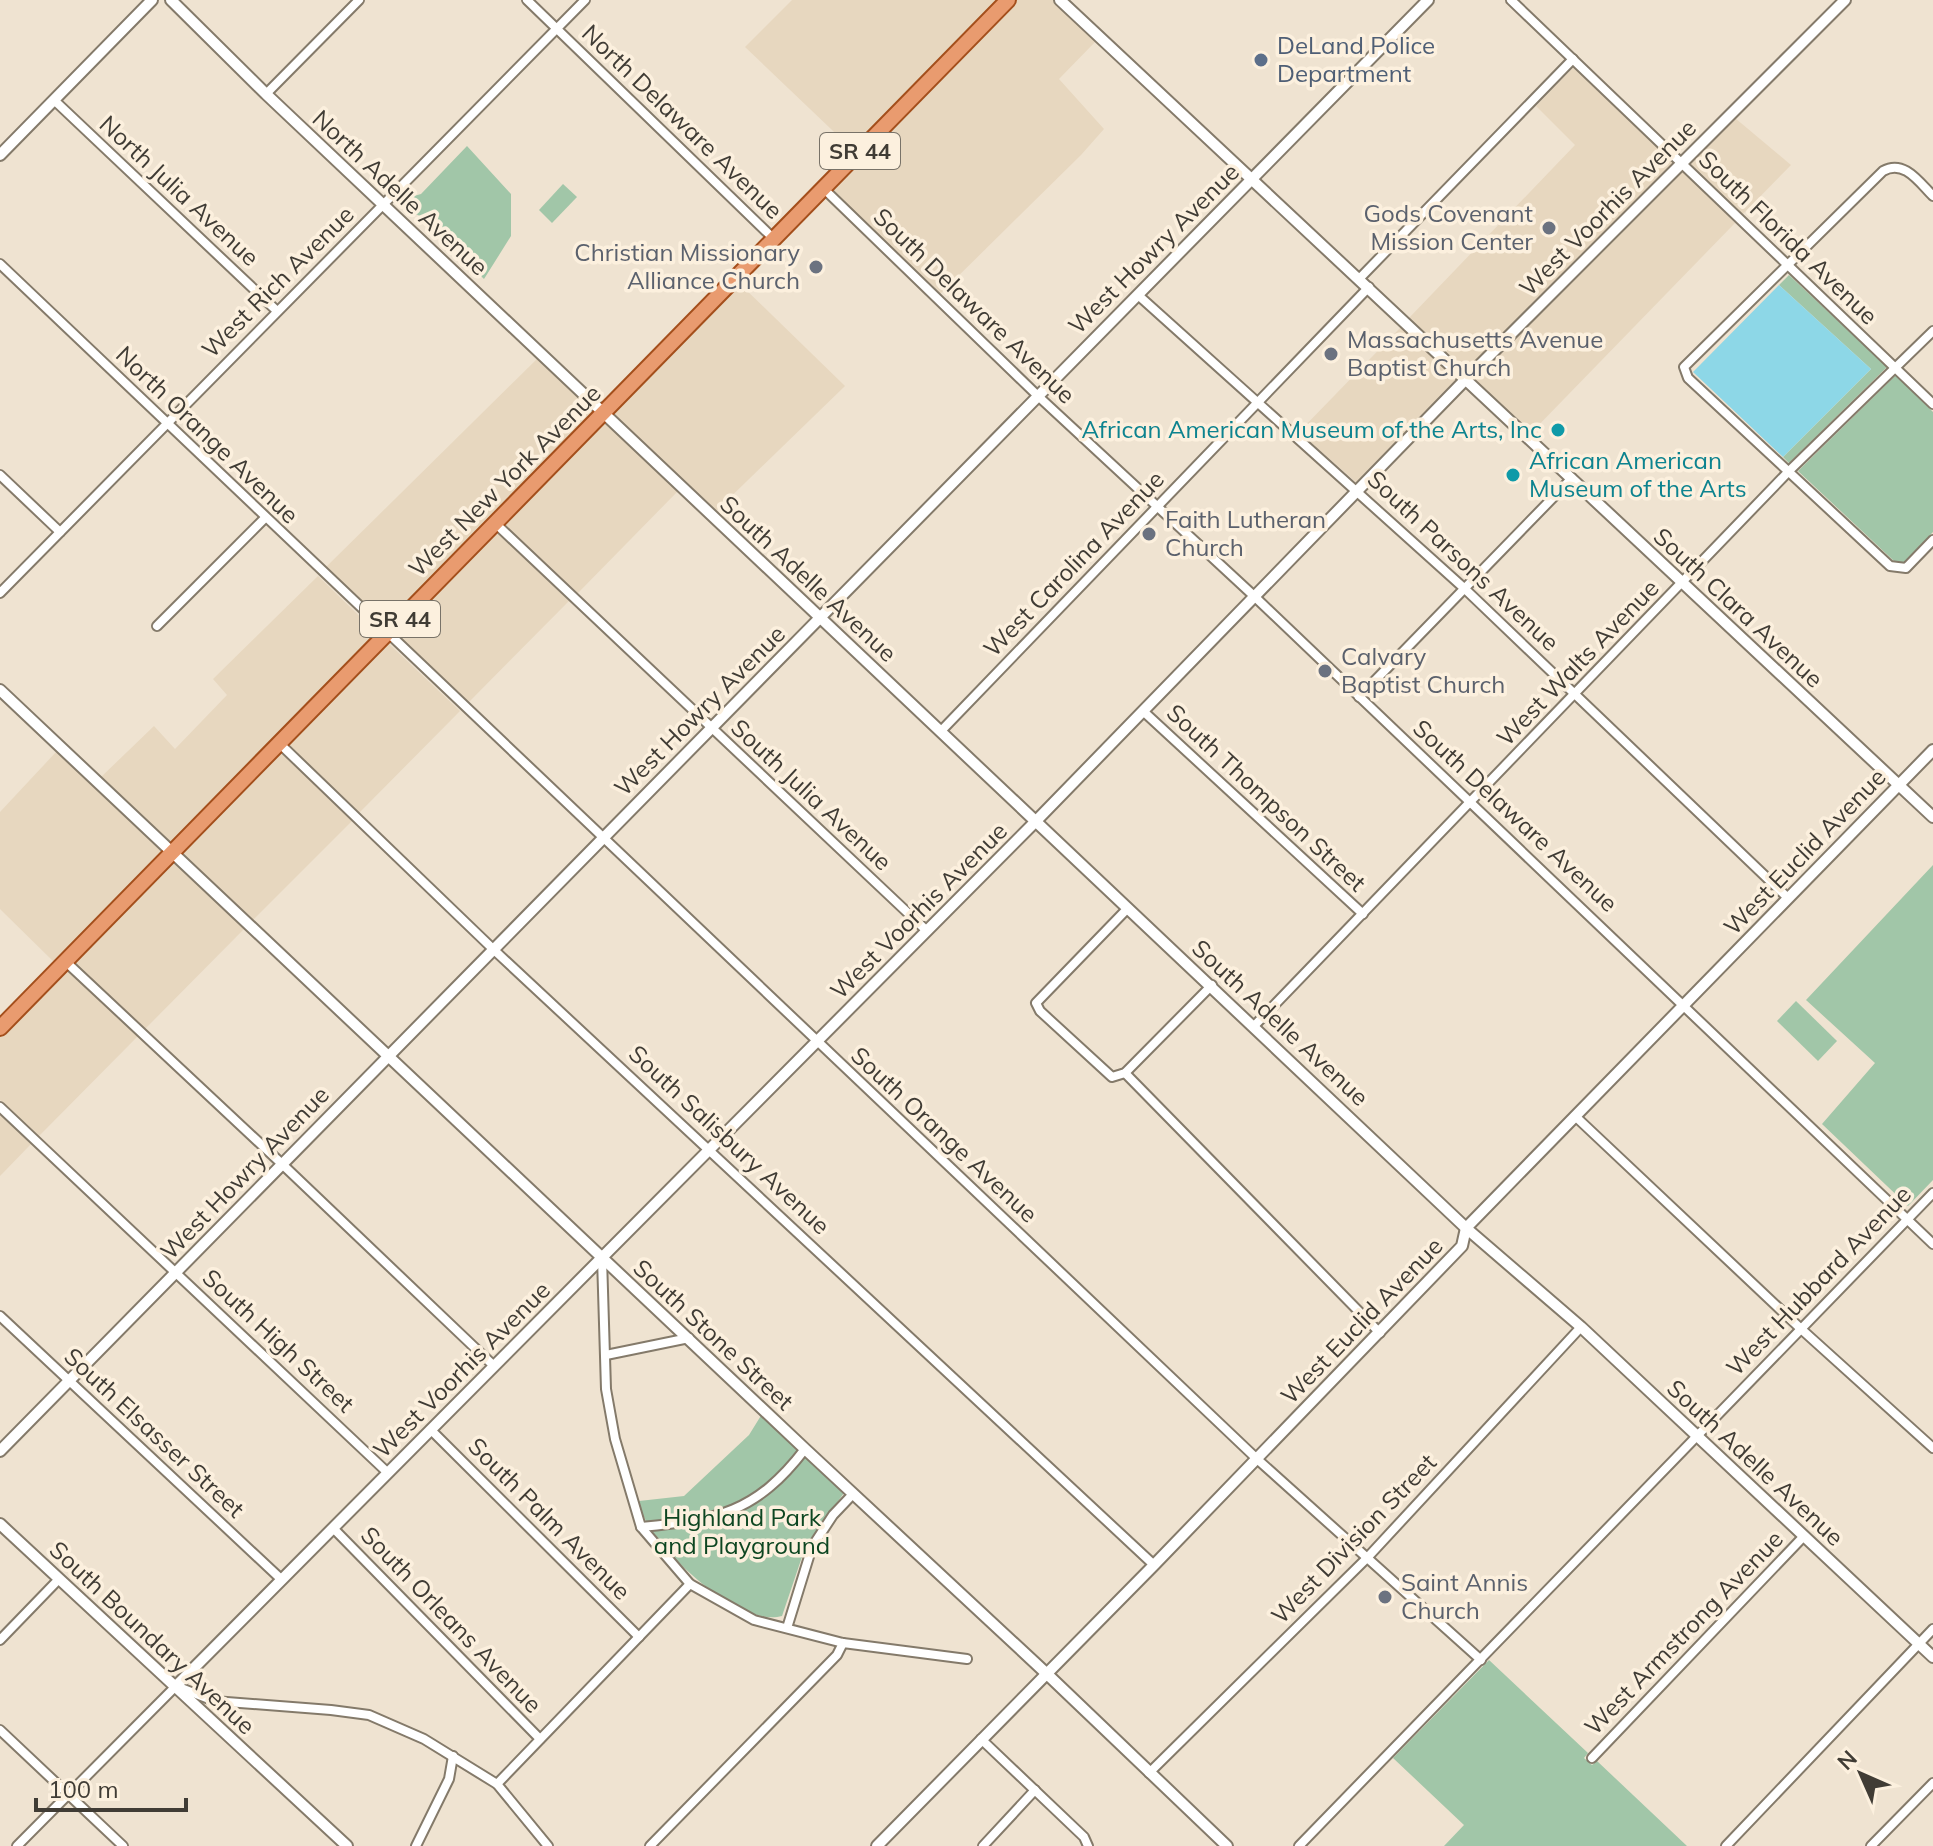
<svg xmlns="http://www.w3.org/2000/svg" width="1933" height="1846" font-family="Mulish,sans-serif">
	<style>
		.built { fill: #e7d7bf }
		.green { fill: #a1c6a8 }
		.water { fill: #8dd7e7 }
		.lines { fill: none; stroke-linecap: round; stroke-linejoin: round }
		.minor-casing { stroke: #847a6a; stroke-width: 12 }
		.tertiary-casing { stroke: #847a6a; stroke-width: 14 }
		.primary-casing { stroke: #a44f1c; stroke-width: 18 }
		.minor { stroke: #fff; stroke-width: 8 }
		.tertiary { stroke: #fff; stroke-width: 10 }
		.primary { stroke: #e99b6f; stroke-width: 14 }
		.service-dot { fill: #5c6f8a; stroke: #fcf0de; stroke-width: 3 }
		.worship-dot { fill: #6b7280; stroke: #fcf0de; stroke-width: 3 }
		.culture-dot { fill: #0f9aa8; stroke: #fcf0de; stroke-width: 3 }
		.labels { text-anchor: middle; stroke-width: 7; stroke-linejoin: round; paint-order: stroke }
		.shield { fill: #fcf0de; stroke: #787268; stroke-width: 2 }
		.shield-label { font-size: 22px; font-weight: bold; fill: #403c35 }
		.service-label { font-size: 24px; fill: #4e5e75; stroke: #fcf0de; text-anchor: start }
		.street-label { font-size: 24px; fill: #403c35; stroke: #fcf0de }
		.worship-label { font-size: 24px; fill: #5b616d; stroke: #fcf0de; text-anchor: start }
		.culture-label { font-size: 24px; fill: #0d838f; stroke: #fcf0de; text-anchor: end }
		.park-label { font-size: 24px; fill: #0d4621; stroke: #fcf0de }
	</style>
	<rect width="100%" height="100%" fill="#efe3d1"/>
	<!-- built -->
	<g class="built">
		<path d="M 792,0 L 1000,0 L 853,150 L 745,47 Z"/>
		<path d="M 1016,0 L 1053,0 L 1096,41 L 1059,79 L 1104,129 L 1081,155 L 940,294 L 831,189 Z"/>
		<path d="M 1574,67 L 1673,163 L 1466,371 L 1409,318 L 1575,145 L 1536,106 Z"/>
		<path d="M 1735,118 L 1791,165 L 1742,215 L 1689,164 Z"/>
		<path d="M 1682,171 L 1735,223 L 1531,433 L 1474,379 Z"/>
		<path d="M 739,283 L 845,386 L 715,512 L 611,414 Z"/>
		<path d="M 1402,326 L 1458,378 L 1357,483 L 1299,432 Z"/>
		<path d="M 538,358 L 595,413 L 385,626 L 325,568 Z"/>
		<path d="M 604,421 L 678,491 L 577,594 L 503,524 Z"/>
		<path d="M 496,531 L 569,601 L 467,704 L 394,634 Z"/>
		<path d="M 318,576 L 378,634 L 171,845 L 100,778 L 154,726 L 175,749 L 227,695 L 213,679 Z"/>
		<path d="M 387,642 L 460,711 L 359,813 L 287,744 Z"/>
		<path d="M 57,751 L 164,853 L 55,963 L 0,909 L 0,812 Z"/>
		<path d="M 279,751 L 352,821 L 252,921 L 180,853 Z"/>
		<path d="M 172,861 L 245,928 L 145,1029 L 73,962 Z"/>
		<path d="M 66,969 L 138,1036 L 39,1136 L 0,1100 L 0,1036 Z"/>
		<path d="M 0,1114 L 31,1144 L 0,1176 Z"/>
	</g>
	<!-- green -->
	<g class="green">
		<path d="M 467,146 L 511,194 L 511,236 L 484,279 L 420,216 L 414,213 L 409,205 L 414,196 L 421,194 Z"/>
		<path d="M 563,184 L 577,197 L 552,223 L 539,210 Z"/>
		<path d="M 1789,275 L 1887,367 L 1789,463 L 1783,457 L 1871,369 L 1779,285 Z"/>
		<path d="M 1896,375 L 1933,412 L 1933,532 L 1903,563 L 1894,561 L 1798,471 Z"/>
		<path d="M 1933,865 L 1933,1180 L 1908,1206 L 1822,1124 L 1875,1063 L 1806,1000 Z"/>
		<path d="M 1796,1001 L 1837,1041 L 1818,1061 L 1777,1021 Z"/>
		<path d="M 762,1414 L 844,1493 L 806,1545 L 782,1616 C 740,1628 662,1554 645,1519 C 642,1514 641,1507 639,1501 L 684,1496 L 749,1435 Z"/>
		<path d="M 1489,1660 L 1588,1753 L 1584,1758 L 1592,1765 L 1597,1761 L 1687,1846 L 1444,1846 L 1464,1825 L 1393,1758 Z"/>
	</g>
	<!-- water -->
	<path class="water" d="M 1779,285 L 1871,369 L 1783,457 L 1693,372 Z"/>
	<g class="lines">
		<!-- minor casing -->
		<g class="minor-casing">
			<g id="minor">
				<path d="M 527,0 L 774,239"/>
				<path d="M 1511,0 L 1933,404"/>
				<path d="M 266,94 L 359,0"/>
				<path d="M 54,100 L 277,311"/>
				<path d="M 823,188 L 1038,396 L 1254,596 L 1933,1244"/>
				<path d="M 1933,196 C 1919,182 1904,159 1883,171 L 1684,367 L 1688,378 L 1890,566 L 1906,568 L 1933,540"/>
				<path d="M 0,264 L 1257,1459 L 1481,1660"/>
				<path d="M 1359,279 L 1573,59"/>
				<path d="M 1138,295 L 1465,589 L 1788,898"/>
				<path d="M 0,475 L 60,532"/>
				<path d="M 495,523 L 927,931"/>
				<path d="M 0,593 L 585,0"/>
				<path d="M 157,626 L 265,518"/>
				<path d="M 1359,697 L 1572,478"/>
				<path d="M 1143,711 L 1363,914"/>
				<path d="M 941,731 L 1369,287"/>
				<path d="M 279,743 L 493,949 L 1154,1565"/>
				<path d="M 1128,908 L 1036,1003 L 1040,1011 L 1112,1077 L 1125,1073 L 1212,985"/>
				<path d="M 65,961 L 282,1164 L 494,1366"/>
				<path d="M 1255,1025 L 1790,470 L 1933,331"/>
				<path d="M 1125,1073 L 1380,1333"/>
				<path d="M 0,1107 L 388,1473"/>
				<path d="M 1575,1116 L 1800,1328 L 1933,1448"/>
				<path d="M 602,1258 L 606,1389 L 615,1439 L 641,1527 L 690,1584 L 754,1620 L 843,1643 L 967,1659"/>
				<path d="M 0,1316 L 282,1580"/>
				<path d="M 606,1355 L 689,1338"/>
				<path d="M 431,1430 L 639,1637"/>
				<path d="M 641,1527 C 717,1520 756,1513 805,1449"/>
				<path d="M 333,1528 L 540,1739"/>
				<path d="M 787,1628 L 812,1547 L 833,1515 L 853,1494"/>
				<path d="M 0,1640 L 59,1579"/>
				<path d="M 0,1730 L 123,1846"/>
				<path d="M 981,1739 L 1084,1837 L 1088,1846"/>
				<path d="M 1592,1758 L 1804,1536"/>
				<path d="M 1149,1773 L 1367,1558 L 1581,1327"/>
				<path d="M 497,1784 L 690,1584"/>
				<path d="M 17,1846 L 176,1686 L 214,1701 L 331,1710 L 369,1715 L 424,1739 L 497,1784 L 548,1846"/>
				<path d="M 416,1846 L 449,1779 L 453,1756"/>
				<path d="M 650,1846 L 837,1655 L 843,1643"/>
				<path d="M 983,1846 L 1035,1790"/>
				<path d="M 1299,1846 L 1933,1193"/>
				<path d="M 1726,1846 L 1933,1629"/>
				<path d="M 1871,1846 L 1933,1783"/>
			</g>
		</g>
		<!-- tertiary casing -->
		<g class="tertiary-casing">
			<g id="tertiary">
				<path d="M 171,0 L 266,94 L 1466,1228 L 1581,1327 L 1933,1657"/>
				<path d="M 1060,0 L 1933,817"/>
				<path d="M 0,155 L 152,0"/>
				<path d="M 0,690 L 805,1449 L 1047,1674 L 1227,1846"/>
				<path d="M 0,1451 L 1428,0"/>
				<path d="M 0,1524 L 347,1846"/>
				<path d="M 176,1686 L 1037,820 L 1466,379 L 1845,0"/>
				<path d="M 877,1846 L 1154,1565 L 1462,1246 L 1466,1228 L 1933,750"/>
			</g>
		</g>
		<!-- primary casing -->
		<g class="primary-casing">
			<path id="primary" d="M 0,1028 L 1008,0"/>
		</g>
		<!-- minor -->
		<use href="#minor" class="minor"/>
		<!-- tertiary -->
		<use href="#tertiary" class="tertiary"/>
		<!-- primary -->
		<use href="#primary" class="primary"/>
	</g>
	<!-- markers -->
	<circle class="service-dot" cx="1261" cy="60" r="8"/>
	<g class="worship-dot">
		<circle cx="1549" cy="228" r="8"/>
		<circle cx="816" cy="267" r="8"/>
		<circle cx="1331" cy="354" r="8"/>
		<circle cx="1149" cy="534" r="8"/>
		<circle cx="1325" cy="671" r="8"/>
		<circle cx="1385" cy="1597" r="8"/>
	</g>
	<g class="culture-dot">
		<circle cx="1558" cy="430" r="8"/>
		<circle cx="1513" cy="475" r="8"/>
	</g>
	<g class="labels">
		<!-- shield labels -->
		<g class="shield">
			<rect x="820" y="133" width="80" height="36" rx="6"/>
			<rect x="360" y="601" width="80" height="36" rx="6"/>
		</g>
		<g class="shield-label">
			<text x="860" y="159">SR 44</text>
			<text x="400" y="627">SR 44</text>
		</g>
		<!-- service labels -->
		<g class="service-label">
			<text x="1277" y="54">DeLand Police<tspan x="1277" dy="28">Department</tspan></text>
		</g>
		<!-- street labels -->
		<g class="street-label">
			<text transform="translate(682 122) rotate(44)" y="8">North Delaware Avenue</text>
			<text transform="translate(179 191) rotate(43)" y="8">North Julia Avenue</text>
			<text transform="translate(400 193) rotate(43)" y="8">North Adelle Avenue</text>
			<text transform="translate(1608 208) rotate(-45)" y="8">West Voorhis Avenue</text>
			<text transform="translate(1788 238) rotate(44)" y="8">South Florida Avenue</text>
			<text transform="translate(1154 249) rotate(-45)" y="8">West Howry Avenue</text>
			<text transform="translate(278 282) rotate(-45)" y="8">West Rich Avenue</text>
			<text transform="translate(974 306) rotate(44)" y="8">South Delaware Avenue</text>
			<text transform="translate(207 435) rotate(44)" y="8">North Orange Avenue</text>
			<text transform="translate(505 481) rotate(-45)" y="8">West New York Avenue</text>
			<text transform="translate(1463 561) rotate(43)" y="8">South Parsons Avenue</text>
			<text transform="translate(1074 564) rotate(-46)" y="8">West Carolina Avenue</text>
			<text transform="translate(808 579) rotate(43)" y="8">South Adelle Avenue</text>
			<text transform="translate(1738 608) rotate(43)" y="8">South Clara Avenue</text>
			<text transform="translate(1578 663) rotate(-46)" y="8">West Walts Avenue</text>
			<text transform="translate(700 711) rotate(-45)" y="8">West Howry Avenue</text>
			<text transform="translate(811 795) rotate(43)" y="8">South Julia Avenue</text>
			<text transform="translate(1266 798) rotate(43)" y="8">South Thompson Street</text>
			<text transform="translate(1515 816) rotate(43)" y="8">South Delaware Avenue</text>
			<text transform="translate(1805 852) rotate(-46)" y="8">West Euclid Avenue</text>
			<text transform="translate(919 911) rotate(-45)" y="8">West Voorhis Avenue</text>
			<text transform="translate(1280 1023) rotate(43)" y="8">South Adelle Avenue</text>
			<text transform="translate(944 1135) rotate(43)" y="8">South Orange Avenue</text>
			<text transform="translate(729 1140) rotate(43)" y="8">South Salisbury Avenue</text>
			<text transform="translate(245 1173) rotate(-46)" y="8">West Howry Avenue</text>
			<text transform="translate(1819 1281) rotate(-46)" y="8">West Hubbard Avenue</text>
			<text transform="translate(1362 1321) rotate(-46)" y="8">West Euclid Avenue</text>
			<text transform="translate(713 1335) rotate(43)" y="8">South Stone Street</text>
			<text transform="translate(278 1341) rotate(43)" y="8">South High Street</text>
			<text transform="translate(462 1370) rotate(-45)" y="8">West Voorhis Avenue</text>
			<text transform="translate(154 1433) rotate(43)" y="8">South Elsasser Street</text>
			<text transform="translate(1755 1463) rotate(43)" y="8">South Adelle Avenue</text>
			<text transform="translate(549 1519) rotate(45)" y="8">South Palm Avenue</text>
			<text transform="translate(1354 1539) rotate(-46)" y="8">West Division Street</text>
			<text transform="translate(451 1620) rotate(46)" y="8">South Orleans Avenue</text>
			<text transform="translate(1684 1633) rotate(-46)" y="8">West Armstrong Avenue</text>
			<text transform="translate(152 1638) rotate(43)" y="8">South Boundary Avenue</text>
		</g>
		<!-- worship labels -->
		<g class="worship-label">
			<text x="1533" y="222" text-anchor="end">Gods Covenant<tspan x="1533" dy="28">Mission Center</tspan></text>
			<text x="800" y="261" text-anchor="end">Christian Missionary<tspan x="800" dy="28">Alliance Church</tspan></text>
			<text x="1347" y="348">Massachusetts Avenue<tspan x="1347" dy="28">Baptist Church</tspan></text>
			<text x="1165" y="528">Faith Lutheran<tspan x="1165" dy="28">Church</tspan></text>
			<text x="1341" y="665">Calvary<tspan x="1341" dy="28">Baptist Church</tspan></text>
			<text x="1401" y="1591">Saint Annis<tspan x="1401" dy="28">Church</tspan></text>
		</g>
		<!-- culture labels -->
		<g class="culture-label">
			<text x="1542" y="438">African American Museum of the Arts, Inc</text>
			<text x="1529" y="469" text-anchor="start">African American<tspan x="1529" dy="28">Museum of the Arts</tspan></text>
		</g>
		<!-- park labels -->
		<g class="park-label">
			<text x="742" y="1526">Highland Park<tspan x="742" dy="28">and Playground</tspan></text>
		</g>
	</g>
	<!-- north arrow -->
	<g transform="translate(1861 1774) rotate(315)" stroke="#fcf0de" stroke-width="6" paint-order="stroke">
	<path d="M0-6L14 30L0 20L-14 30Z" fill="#403c35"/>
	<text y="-12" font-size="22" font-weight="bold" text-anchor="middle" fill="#403c35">N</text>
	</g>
	<!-- scale -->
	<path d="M36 1798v12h150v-12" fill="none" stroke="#403c35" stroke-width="4"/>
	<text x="48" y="1798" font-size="24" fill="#403c35" stroke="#fcf0de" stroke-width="6" paint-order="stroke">100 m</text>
</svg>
